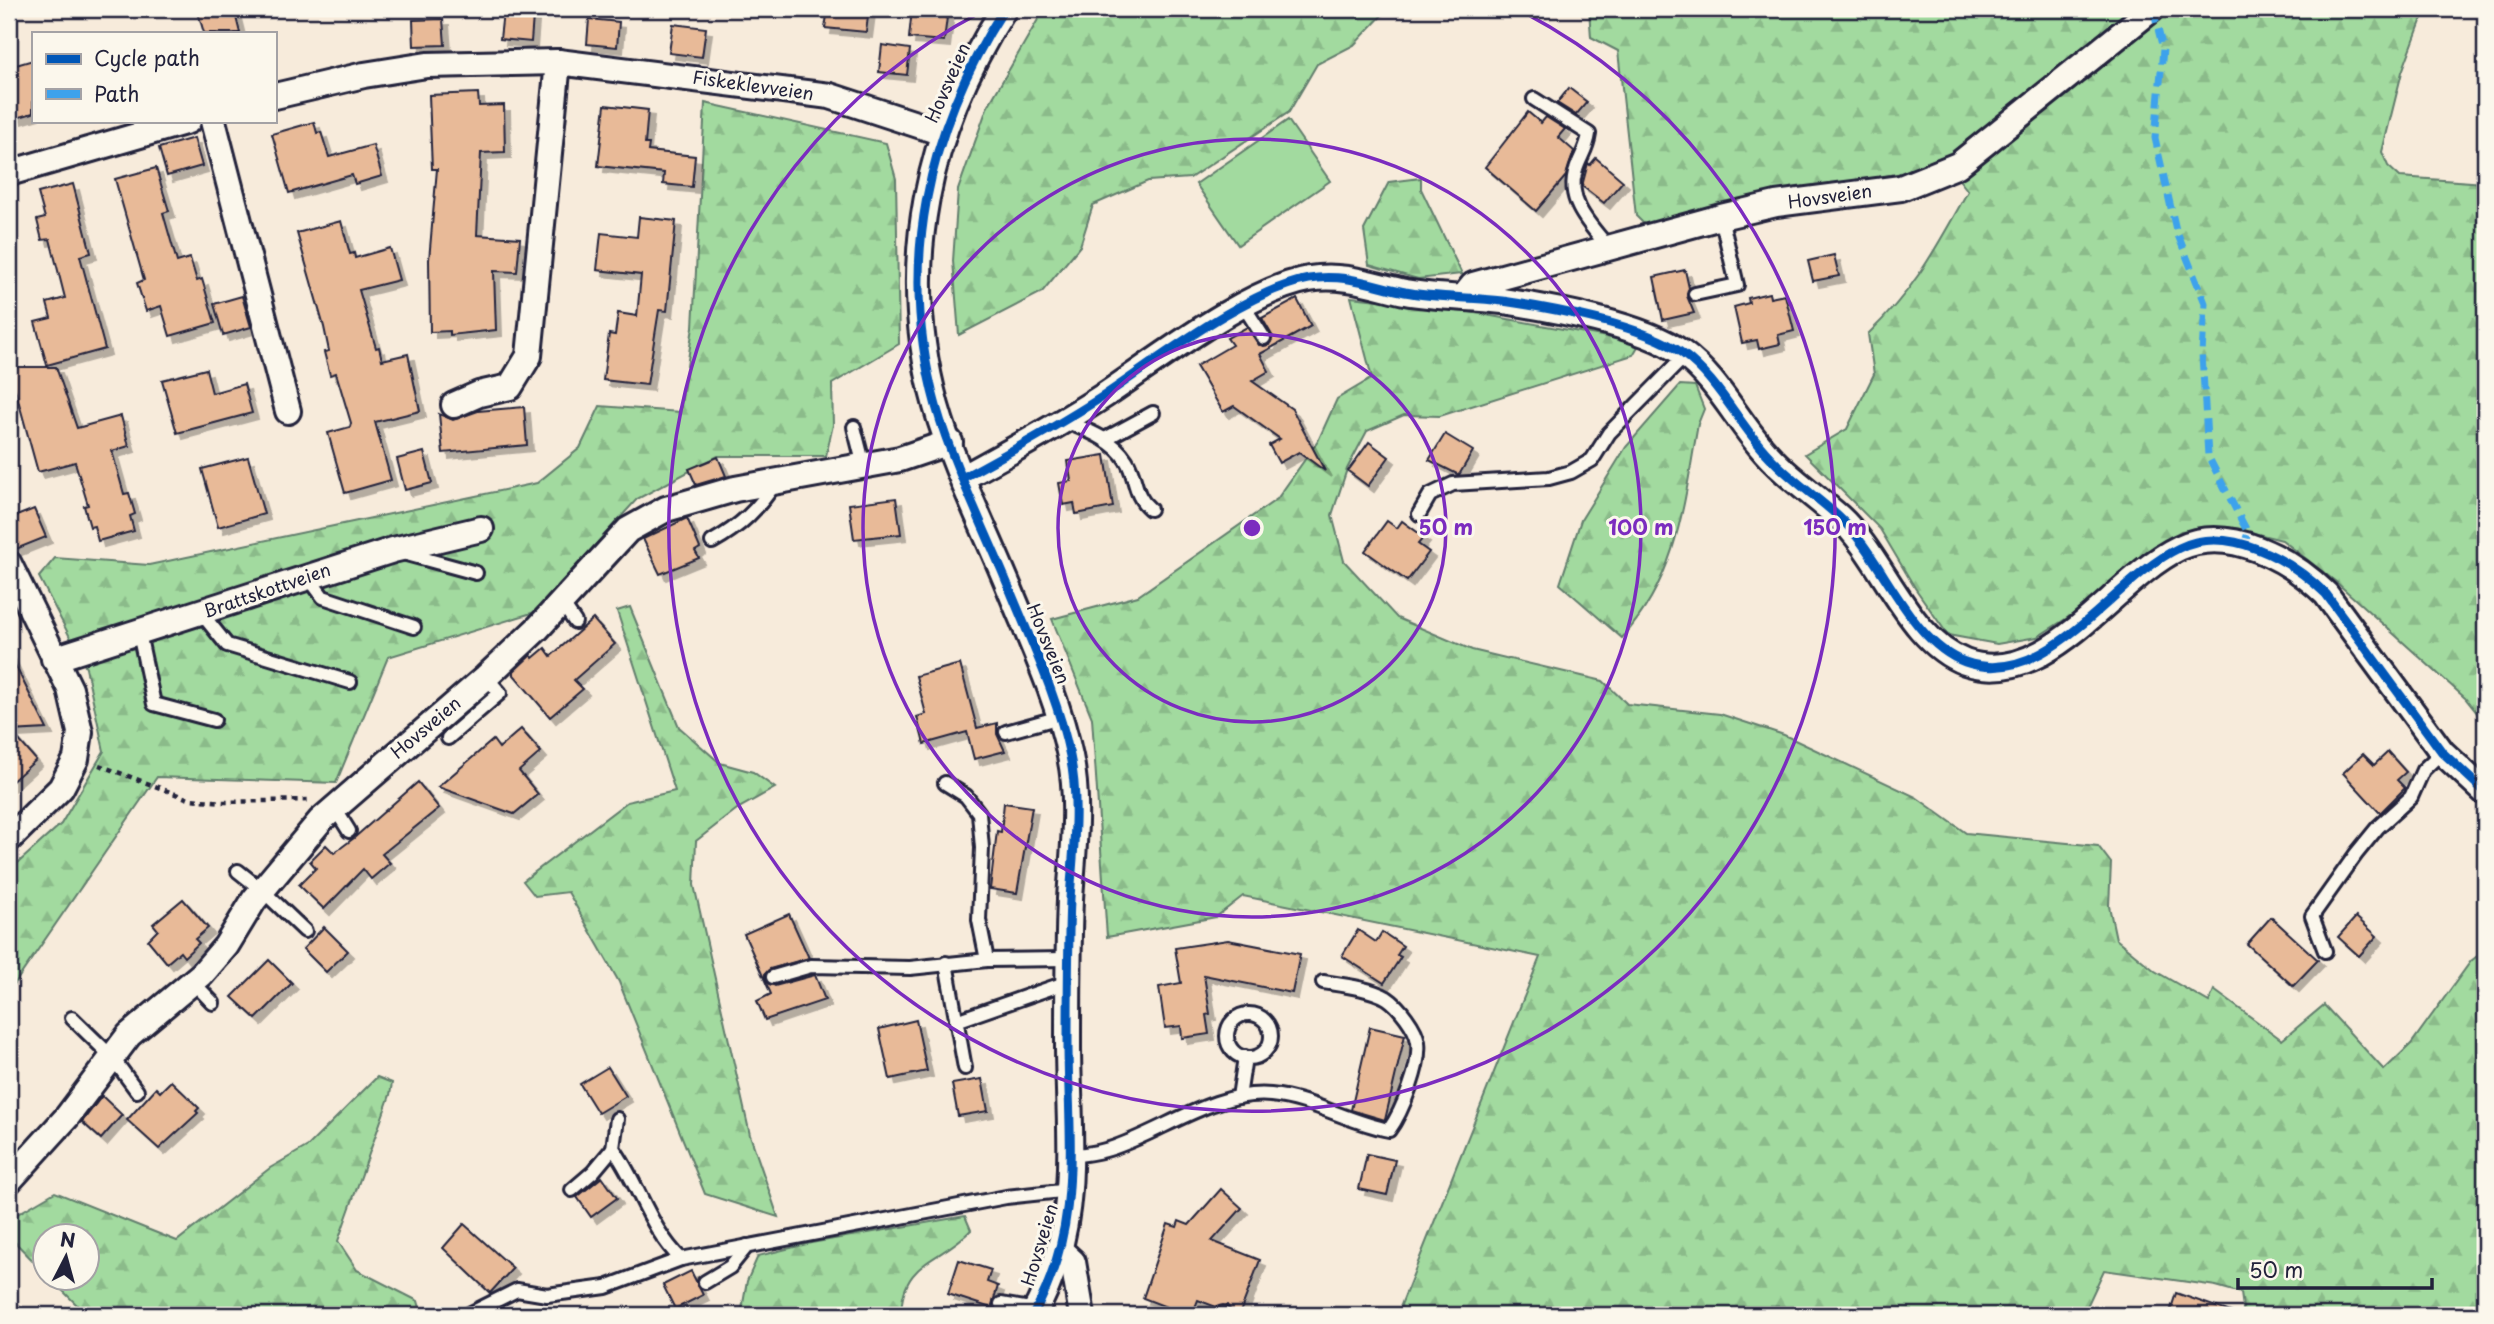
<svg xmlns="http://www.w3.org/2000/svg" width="2494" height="1324" font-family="'Playpen Sans',sans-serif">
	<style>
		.forest { fill: url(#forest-firs); stroke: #627e6d; stroke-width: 2 }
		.pitch { fill: #a2da9f; stroke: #627e6d; stroke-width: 2 }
		.building { fill: #e8ba98; stroke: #22223b; stroke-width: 2; filter: url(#shadow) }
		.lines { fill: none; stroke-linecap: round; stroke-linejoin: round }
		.service-casing { stroke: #22223b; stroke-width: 18 }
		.minor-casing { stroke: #22223b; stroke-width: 30 }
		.path { stroke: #22223b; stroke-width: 4.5; stroke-dasharray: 5 5; stroke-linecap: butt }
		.service { stroke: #fbf7ec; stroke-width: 12 }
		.minor { stroke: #fbf7ec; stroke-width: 24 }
		.quiet { stroke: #3ea2ec; stroke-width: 7; stroke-dasharray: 14 7; stroke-linecap: butt }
		.cycleway-casing { stroke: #fbf7ec; stroke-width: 13 }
		.cycleway { stroke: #0057b8; stroke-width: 9 }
		.ring { fill: none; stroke: #7b2cbf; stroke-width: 3.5 }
		.labels { text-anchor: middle; stroke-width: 6; stroke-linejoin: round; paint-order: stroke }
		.street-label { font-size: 18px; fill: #22223b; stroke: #fbf7ec }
		.centre { fill: #7b2cbf; stroke: #fbf7ec; stroke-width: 3.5 }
		.ring-label { font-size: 21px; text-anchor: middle; font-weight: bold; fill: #7b2cbf; stroke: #fbf7ec; stroke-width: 6; stroke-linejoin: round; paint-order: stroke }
	</style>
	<defs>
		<pattern id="forest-firs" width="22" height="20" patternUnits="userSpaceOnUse" patternTransform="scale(1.75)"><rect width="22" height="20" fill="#a2da9f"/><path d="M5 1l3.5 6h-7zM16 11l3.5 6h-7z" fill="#8bbb8a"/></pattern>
		<filter id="shadow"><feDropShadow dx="6" dy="6" stdDeviation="0" flood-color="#0004"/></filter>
	</defs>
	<rect width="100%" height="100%" fill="#f7ebdb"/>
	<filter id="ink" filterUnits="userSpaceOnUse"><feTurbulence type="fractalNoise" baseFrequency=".0143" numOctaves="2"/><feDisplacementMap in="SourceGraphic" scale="14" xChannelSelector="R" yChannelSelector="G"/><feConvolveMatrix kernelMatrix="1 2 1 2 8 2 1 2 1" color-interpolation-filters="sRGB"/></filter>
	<g filter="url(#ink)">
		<!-- forest -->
		<g class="forest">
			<path d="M 1044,9 L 1388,9 L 1354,45 L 1317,64 L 1289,112 L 1190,178 L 1148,181 L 1093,205 L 1080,246 L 1042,292 L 959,335 L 953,261 L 958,190 L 987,108 Z"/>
			<path d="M 1589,9 L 2414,9 L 2424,13 L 2402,72 L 2382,152 L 2388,166 L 2400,177 L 2485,183 L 2485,723 L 2465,698 L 2336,582 L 2282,540 L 2229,527 L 2181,531 L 2143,555 L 2075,613 L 2037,637 L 1997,644 L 1948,635 L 1915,588 L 1880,529 L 1805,454 L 1847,429 L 1874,374 L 1868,334 C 1916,288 1936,248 1968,191 L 1941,157 L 1903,173 L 1786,193 L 1644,224 L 1636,216 L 1618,51 L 1591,37 Z"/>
			<path d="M 705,103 L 886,143 L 896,179 L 899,344 L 832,384 L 833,425 L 826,456 L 718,456 L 637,499 L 535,612 L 388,657 L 336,783 L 157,777 L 13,986 L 9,997 L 9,871 L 61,824 L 104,751 L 86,668 L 39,577 L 55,558 L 149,565 L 537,483 L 580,448 L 600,406 L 680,412 L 693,327 Z"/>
			<path d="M 1421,178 L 1421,189 L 1462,274 L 1418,279 L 1369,265 L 1364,230 L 1389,182 Z"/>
			<path d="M 1351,297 L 1442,307 L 1640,343 L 1633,355 L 1440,416 L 1404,415 L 1367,431 L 1347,469 L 1332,515 L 1344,561 L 1397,618 L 1472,650 L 1603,681 L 1627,704 L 1720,714 L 1784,735 L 1916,797 L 1966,833 L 2098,846 L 2111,863 L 2109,906 L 2116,939 L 2155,971 L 2209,1002 L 2214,990 L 2282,1040 L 2324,1005 L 2384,1070 L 2411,1044 L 2471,961 L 2485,950 L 2485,1315 L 2244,1315 L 2241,1293 L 2216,1286 L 2104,1270 L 2083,1315 L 1405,1315 L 1401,1305 L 1540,957 L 1243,896 L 1216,917 L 1107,937 L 1092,718 L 1052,619 L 1138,596 L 1277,499 L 1318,441 L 1337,399 L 1372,378 Z"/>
			<path d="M 1680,385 L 1695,386 L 1704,409 L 1698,424 C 1684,503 1678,576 1622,638 L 1560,584 L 1581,520 L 1626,447 Z"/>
			<path d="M 630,607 L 679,727 L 720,763 L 753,772 L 775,788 L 737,809 L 696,841 L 694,885 L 750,1135 L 778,1217 L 705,1194 L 619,982 L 568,892 L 535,896 L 523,881 L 627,802 L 675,791 L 617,611 Z"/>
			<path d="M 377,1077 L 392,1083 L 390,1095 L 338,1241 L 357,1270 L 418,1301 L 422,1315 L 87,1315 L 51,1279 L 88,1278 L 88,1236 L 46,1236 L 45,1273 L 9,1236 L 9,1219 L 55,1192 L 177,1241 L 270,1168 L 308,1146 Z"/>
			<path d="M 965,1216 L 971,1230 C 939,1263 902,1260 901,1315 L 741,1315 L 747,1281 L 758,1256 L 811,1243 Z"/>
		</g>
		<!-- pitch -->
		<path class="pitch" d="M 1288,120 L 1330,181 L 1238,245 L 1196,184 Z"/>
		<!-- building -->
		<g class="building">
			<path d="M 197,9 L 234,9 L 240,33 L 204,33 Z"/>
			<path d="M 828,9 L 869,9 L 866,32 L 825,28 Z"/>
			<path d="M 912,9 L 948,9 L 944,41 L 909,38 Z"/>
			<path d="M 503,12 L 533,16 L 531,42 L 500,39 Z"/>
			<path d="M 443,19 L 445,45 L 414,46 L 413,20 Z"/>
			<path d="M 589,19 L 619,22 L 617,47 L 587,44 Z"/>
			<path d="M 673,24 L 706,28 L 702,57 L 669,53 Z"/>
			<path d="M 882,45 L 910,49 L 907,75 L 879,72 Z"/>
			<path d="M 33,60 L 33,113 L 16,118 L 9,90 L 9,67 Z"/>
			<path d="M 1569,88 L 1587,102 L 1576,115 L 1557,103 Z"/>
			<path d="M 478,93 L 479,106 L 504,105 L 505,152 L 481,153 L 477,235 L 520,238 L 517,272 L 494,271 L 496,330 L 450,335 L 450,331 L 430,332 L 429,260 L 437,169 L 432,169 L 429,95 Z"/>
			<path d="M 605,105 L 648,110 L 645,144 L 649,144 L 648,151 L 695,156 L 692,187 L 663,184 L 664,173 L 598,166 Z"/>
			<path d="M 1528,112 L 1541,123 L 1546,117 L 1565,129 L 1558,137 L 1574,151 L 1566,176 L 1536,211 L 1485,167 Z"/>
			<path d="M 314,122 L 317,133 L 321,132 L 329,157 L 373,145 L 382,176 L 355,184 L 352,175 L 289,193 L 272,134 Z"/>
			<path d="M 194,138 L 202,166 L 167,176 L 159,148 Z"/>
			<path d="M 1596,158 L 1623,181 L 1604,203 L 1582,186 L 1588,163 L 1590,165 Z"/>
			<path d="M 156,168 L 169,211 L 163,213 L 177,262 L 190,258 L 197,281 L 202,279 L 215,323 L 170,336 L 161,306 L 146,311 L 137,283 L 144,280 L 115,179 Z"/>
			<path d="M 73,184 L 91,253 L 80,256 L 105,349 L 47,365 L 35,322 L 51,318 L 47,303 L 65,298 L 50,239 L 42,240 L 37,220 L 45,218 L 38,193 Z"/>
			<path d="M 639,217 L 676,221 L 667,311 L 659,310 L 647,385 L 603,380 L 609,334 L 615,335 L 618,313 L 637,316 L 641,275 L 597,270 L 601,233 L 637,237 Z"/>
			<path d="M 341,221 L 350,254 L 354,253 L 355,258 L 390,248 L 399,280 L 359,290 L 376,348 L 379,347 L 382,360 L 408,354 L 420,411 L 375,422 L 391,480 L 345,493 L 328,433 L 350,427 L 351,423 L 336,373 L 330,375 L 324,352 L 329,351 L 324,327 L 297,233 Z"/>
			<path d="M 1834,255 L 1839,276 L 1813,281 L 1808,261 Z"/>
			<path d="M 1685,270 L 1689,288 L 1687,296 L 1694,313 L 1663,320 L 1654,277 Z"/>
			<path d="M 1769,293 L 1770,298 L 1785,295 L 1794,331 L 1778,335 L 1780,344 L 1759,349 L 1757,340 L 1742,343 L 1734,307 L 1749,303 L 1748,298 Z"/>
			<path d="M 242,296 L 251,327 L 223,335 L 214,304 Z"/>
			<path d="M 1297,299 L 1311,326 L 1260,354 L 1269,371 L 1252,381 L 1292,409 L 1325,471 L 1299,452 L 1279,463 L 1269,445 L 1280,439 L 1234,406 L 1223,412 L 1196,366 L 1232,345 L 1227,338 L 1247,327 L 1259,345 L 1269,345 L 1273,337 L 1262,318 Z"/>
			<path d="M 9,367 L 56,367 L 77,428 L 121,416 L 129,446 L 112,451 L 124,494 L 129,493 L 135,514 L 130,516 L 134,531 L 98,541 L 94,526 L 90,527 L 84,506 L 88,505 L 75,462 L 38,472 Z"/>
			<path d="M 206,369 L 212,393 L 244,384 L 252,413 L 177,433 L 162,380 Z"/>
			<path d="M 524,407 L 527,445 L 443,453 L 439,414 L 453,420 L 478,411 Z"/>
			<path d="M 1445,434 L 1473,451 L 1459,475 L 1429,460 Z"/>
			<path d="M 1369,442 L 1389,457 L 1368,486 L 1348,471 Z"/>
			<path d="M 424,452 L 432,483 L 405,490 L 397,459 Z"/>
			<path d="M 1105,455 L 1113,507 L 1076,514 L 1074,503 L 1063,505 L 1059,483 L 1071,481 L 1068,461 Z"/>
			<path d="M 248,457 L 264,514 L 218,527 L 202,469 Z"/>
			<path d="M 718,457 L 726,476 L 696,485 L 689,469 Z"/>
			<path d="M 896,498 L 901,534 L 854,539 L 849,504 Z"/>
			<path d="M 34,509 L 46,537 L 16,549 L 9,530 L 9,519 Z"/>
			<path d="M 687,518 L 700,548 L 695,551 L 699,558 L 660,574 L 643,539 Z"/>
			<path d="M 1387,521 L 1397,528 L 1402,521 L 1424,537 L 1418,544 L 1429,552 L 1407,581 L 1365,551 Z"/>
			<path d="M 593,619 L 615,644 L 574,680 L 583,689 L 550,717 L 514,675 L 514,671 L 531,655 L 533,658 L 545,648 L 551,656 Z"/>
			<path d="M 9,653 L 47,729 L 11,731 L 36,760 L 9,784 Z"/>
			<path d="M 960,664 L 977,728 L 997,723 L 997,734 L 1005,751 L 974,759 L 967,732 L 924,744 L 917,717 L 926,714 L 916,676 Z"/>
			<path d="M 521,729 L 541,752 L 519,771 L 538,794 L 514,814 L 438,787 L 493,740 L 499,748 Z"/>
			<path d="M 2388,752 L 2406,772 L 2397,780 L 2405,788 L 2380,813 L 2343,773 L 2363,754 L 2374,765 Z"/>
			<path d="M 418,782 L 439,808 L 382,854 L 390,863 L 371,879 L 363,869 L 324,909 L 299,885 L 316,868 L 310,861 L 326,845 L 334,853 L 354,838 Z"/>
			<path d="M 1004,803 L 1032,807 L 1017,893 L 990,889 L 997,831 L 1001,832 Z"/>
			<path d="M 183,899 L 208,928 L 195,939 L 199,943 L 184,957 L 180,952 L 167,963 L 148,940 L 158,930 L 153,924 Z"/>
			<path d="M 789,914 L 809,958 L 770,969 L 765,974 L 765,980 L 775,986 L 815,975 L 825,1000 L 765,1020 L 757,1001 L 771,994 L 744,934 Z"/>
			<path d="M 2271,917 L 2318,960 L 2293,986 L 2247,944 Z"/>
			<path d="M 2356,917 L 2377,936 L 2359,956 L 2338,937 Z"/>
			<path d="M 324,927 L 348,951 L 326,972 L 303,949 Z"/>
			<path d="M 1358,930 L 1376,942 L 1382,932 L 1403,946 L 1397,955 L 1401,957 L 1384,983 L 1342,956 Z"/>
			<path d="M 1228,940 L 1300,954 L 1292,993 L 1204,975 L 1210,1014 L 1206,1015 L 1209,1034 L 1182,1038 L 1181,1026 L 1165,1028 L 1159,987 L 1181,983 L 1175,948 Z"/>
			<path d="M 269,960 L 292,983 L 256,1019 L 232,997 Z"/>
			<path d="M 916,1020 L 927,1071 L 890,1079 L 879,1029 Z"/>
			<path d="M 1370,1027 L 1405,1035 L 1385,1120 L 1351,1110 Z"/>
			<path d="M 608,1067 L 626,1096 L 598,1113 L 580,1084 Z"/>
			<path d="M 982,1079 L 988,1111 L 958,1116 L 952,1084 Z"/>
			<path d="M 171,1081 L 199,1108 L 196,1111 L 198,1113 L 159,1149 L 127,1120 L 156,1088 L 160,1092 Z"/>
			<path d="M 102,1096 L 122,1115 L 101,1139 L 82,1122 Z"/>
			<path d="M 1367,1154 L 1395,1160 L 1387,1195 L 1359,1189 Z"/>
			<path d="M 602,1177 L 617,1198 L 591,1217 L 577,1197 Z"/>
			<path d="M 1221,1189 L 1242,1208 L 1212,1241 L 1260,1260 L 1239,1315 L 1232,1313 L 1227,1305 L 1216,1307 L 1198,1300 L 1192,1315 L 1187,1315 L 1143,1298 L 1168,1224 L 1177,1227 L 1179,1221 L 1189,1225 Z"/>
			<path d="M 464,1224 L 513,1268 L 490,1293 L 443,1248 Z"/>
			<path d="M 959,1260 L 991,1270 L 987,1282 L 998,1286 L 991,1308 L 948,1294 Z"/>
			<path d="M 691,1271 L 703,1295 L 675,1309 L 663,1285 Z"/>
			<path d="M 2176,1293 L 2231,1312 L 2230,1315 L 2169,1315 Z"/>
		</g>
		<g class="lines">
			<!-- service casing -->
			<g class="service-casing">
				<g id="service">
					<path d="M 1534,99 L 1589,134 C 1587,149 1580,157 1576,170 C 1565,201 1591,226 1609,248"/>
					<path d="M 1695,294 L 1737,285 L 1721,217"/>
					<path d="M 1243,305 L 1264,338"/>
					<path d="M 1065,421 C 1086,430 1113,439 1126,460 C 1137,477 1133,495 1150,509"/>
					<path d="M 854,427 L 864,466"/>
					<path d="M 1105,439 L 1153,413"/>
					<path d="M 1419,514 L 1430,495 L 1453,484 L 1549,478 L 1571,472 L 1592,460 L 1609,433 L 1685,356"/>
					<path d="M 712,542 C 741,526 758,509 776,482"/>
					<path d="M 403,553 L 476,573"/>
					<path d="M 308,577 L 323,597 L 414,627"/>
					<path d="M 562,603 L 575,622"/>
					<path d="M 202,614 L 227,645 L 350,682"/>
					<path d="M 139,633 L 154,704 L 214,720"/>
					<path d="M 1006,732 L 1060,717"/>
					<path d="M 448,738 L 500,693 L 486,677"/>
					<path d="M 945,783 L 966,796 L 979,813 L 982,848 L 979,920 L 987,960"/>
					<path d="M 334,807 L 349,831"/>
					<path d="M 238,871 L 262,890 L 305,931"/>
					<path d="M 2325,951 L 2312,916 L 2356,854 L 2378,827 L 2411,797 L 2423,770 L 2442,752"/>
					<path d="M 946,963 L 965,1068"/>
					<path d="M 773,977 L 811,966 L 910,968 L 987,960 L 1067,959"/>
					<path d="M 193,982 L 213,1003"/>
					<circle cx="1249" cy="1036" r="22"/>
					<path d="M 72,1018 L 112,1057 L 137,1091"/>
					<path d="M 956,1021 L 1068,982"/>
					<path d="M 1239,1097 L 1245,1057"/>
					<path d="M 617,1119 L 613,1148 C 639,1184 649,1228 681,1259"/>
					<path d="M 1072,1156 C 1084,1154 1097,1153 1109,1149 C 1161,1133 1214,1090 1271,1095 C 1312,1099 1348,1122 1389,1130 C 1402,1112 1421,1065 1418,1042 C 1416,1028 1399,1006 1387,998 C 1370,988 1342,985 1323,982"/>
					<path d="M 572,1190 L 593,1172 L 613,1148"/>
					<path d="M 705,1282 L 730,1267 L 747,1246"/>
					<path d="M 1001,1304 L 1036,1310"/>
					<path d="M 467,1315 L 517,1290 L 547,1295 L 606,1287 L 681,1259 L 1006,1197 L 1071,1190"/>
					<path d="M 1223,1315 L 1223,1313"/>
				</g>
			</g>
			<!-- minor casing -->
			<g class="minor-casing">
				<g id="minor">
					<path d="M 1004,9 C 927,130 897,265 936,406 C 953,466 986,531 1010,590 C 1032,644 1058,698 1070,756 C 1080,803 1073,851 1070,899 C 1068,949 1068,999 1068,1049 C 1069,1144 1082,1228 1033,1315"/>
					<path d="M 275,96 L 364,75 L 427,65 L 558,62 L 830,96 L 943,133"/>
					<path d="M 213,121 L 288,411"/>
					<path d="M 9,173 L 188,121"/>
					<path d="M 1464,296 L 1473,285 L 1721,217 L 1776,204 L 1901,188 L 1958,165 L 2152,9"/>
					<path d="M 454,405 L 479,394 L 510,387 L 529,356 L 558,62"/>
					<path d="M 964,477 C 1012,451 1059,425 1105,395 C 1159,359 1247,290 1309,279 C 1343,273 1373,285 1405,292 C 1437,298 1471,297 1503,301 C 1550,308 1644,325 1682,353 C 1716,378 1733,414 1760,446 C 1783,474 1812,493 1839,517 C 1883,557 1908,641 1965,662 C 2048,691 2112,580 2179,548 C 2229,524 2291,560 2326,594 L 2442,752 L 2485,792"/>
					<path d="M 9,564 L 70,689 L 80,732 L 76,759 L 61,788 L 9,839"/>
					<path d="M 54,659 L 393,550 L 481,529"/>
					<path d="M 9,1181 L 67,1117 L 129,1035 L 202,974 L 226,946 L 254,900 L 321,820 L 486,677 L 538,628 L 628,530 L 666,509 L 735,489 L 900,459 L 950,442"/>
					<path d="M 1059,1249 L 1073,1262 L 1082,1315"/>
				</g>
			</g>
			<!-- path -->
			<path class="path" d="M 99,765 L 189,799 L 224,802 L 308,800"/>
			<!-- service -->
			<use href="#service" class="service"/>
			<!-- minor -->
			<use href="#minor" class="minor"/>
			<!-- quiet -->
			<path class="quiet" d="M 2153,9 L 2163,49 L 2155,138 L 2176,230 L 2205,303 L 2202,354 L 2208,456 L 2248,533 L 2244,544"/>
			<!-- cycleway casing -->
			<g class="cycleway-casing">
				<g id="cycleway">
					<path d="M 1004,9 C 927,130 897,265 936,406 C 953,466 986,531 1010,590 C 1032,644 1058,698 1070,756 C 1080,803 1073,851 1070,899 C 1068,949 1068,999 1068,1049 C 1069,1144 1082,1228 1033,1315"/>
					<path d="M 964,477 C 1012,451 1059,425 1105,395 C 1159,359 1247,290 1309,279 C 1343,273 1373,285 1405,292 C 1437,298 1471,297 1503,301 C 1550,308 1644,325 1682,353 C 1716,378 1733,414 1760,446 C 1783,474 1812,493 1839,517 C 1883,557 1908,641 1965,662 C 2048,691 2112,580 2179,548 C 2229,524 2291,560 2326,594 L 2442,752 L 2485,792"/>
				</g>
			</g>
			<!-- cycleway -->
			<use href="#cycleway" class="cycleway"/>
		</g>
	</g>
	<!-- distance rings -->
	<g class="ring">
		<circle cx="1252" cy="528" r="194"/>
		<circle cx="1252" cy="528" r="389"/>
		<path d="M1521 11A583 583 0 1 1 983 11"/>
	</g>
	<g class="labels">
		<!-- street labels -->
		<g class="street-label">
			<text transform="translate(948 83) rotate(-66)" y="6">Hovsveien</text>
			<text transform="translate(753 86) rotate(8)" y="6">Fiskeklevveien</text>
			<text transform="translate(1830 197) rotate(-8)" y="6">Hovsveien</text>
			<text transform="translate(267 591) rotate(-19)" y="6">Brattskottveien</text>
			<text transform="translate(1048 644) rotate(68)" y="6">Hovsveien</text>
			<text transform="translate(426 728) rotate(-40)" y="6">Hovsveien</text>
			<text transform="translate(1040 1245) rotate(-73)" y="6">Hovsveien</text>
		</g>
	</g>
	<circle cx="1252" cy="528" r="10" class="centre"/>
	<g class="ring-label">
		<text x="1446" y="535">50 m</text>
		<text x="1641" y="535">100 m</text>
		<text x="1835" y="535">150 m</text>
	</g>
	<!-- margin -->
	<rect width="2494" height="1324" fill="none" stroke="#fbf7ec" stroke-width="35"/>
	<rect x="18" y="18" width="2459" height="1289" fill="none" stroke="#22223b" stroke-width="2.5" filter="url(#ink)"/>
	<!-- legend -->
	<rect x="32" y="32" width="245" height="91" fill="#fbf7ec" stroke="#a4a2a5" stroke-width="2"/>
	<rect x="46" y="54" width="35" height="10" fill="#0057b8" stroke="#a4a2a5" stroke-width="2"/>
	<text x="94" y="66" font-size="21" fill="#22223b">Cycle path</text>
	<rect x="46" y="89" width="35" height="10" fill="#3ea2ec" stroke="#a4a2a5" stroke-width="2"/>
	<text x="94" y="102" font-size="21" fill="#22223b">Path</text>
	<!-- north arrow -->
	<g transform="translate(66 1257) rotate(6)"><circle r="33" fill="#fbf7ec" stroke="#a4a2a5" stroke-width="2"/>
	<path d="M0-5L12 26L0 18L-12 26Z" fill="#22223b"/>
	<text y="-10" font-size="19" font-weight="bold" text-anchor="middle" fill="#22223b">N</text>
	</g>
	<!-- scale -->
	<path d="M2238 1278v10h194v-10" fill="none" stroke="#22223b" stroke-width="3.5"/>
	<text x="2249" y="1278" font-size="21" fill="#22223b" stroke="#fbf7ec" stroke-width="5" paint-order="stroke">50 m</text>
</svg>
